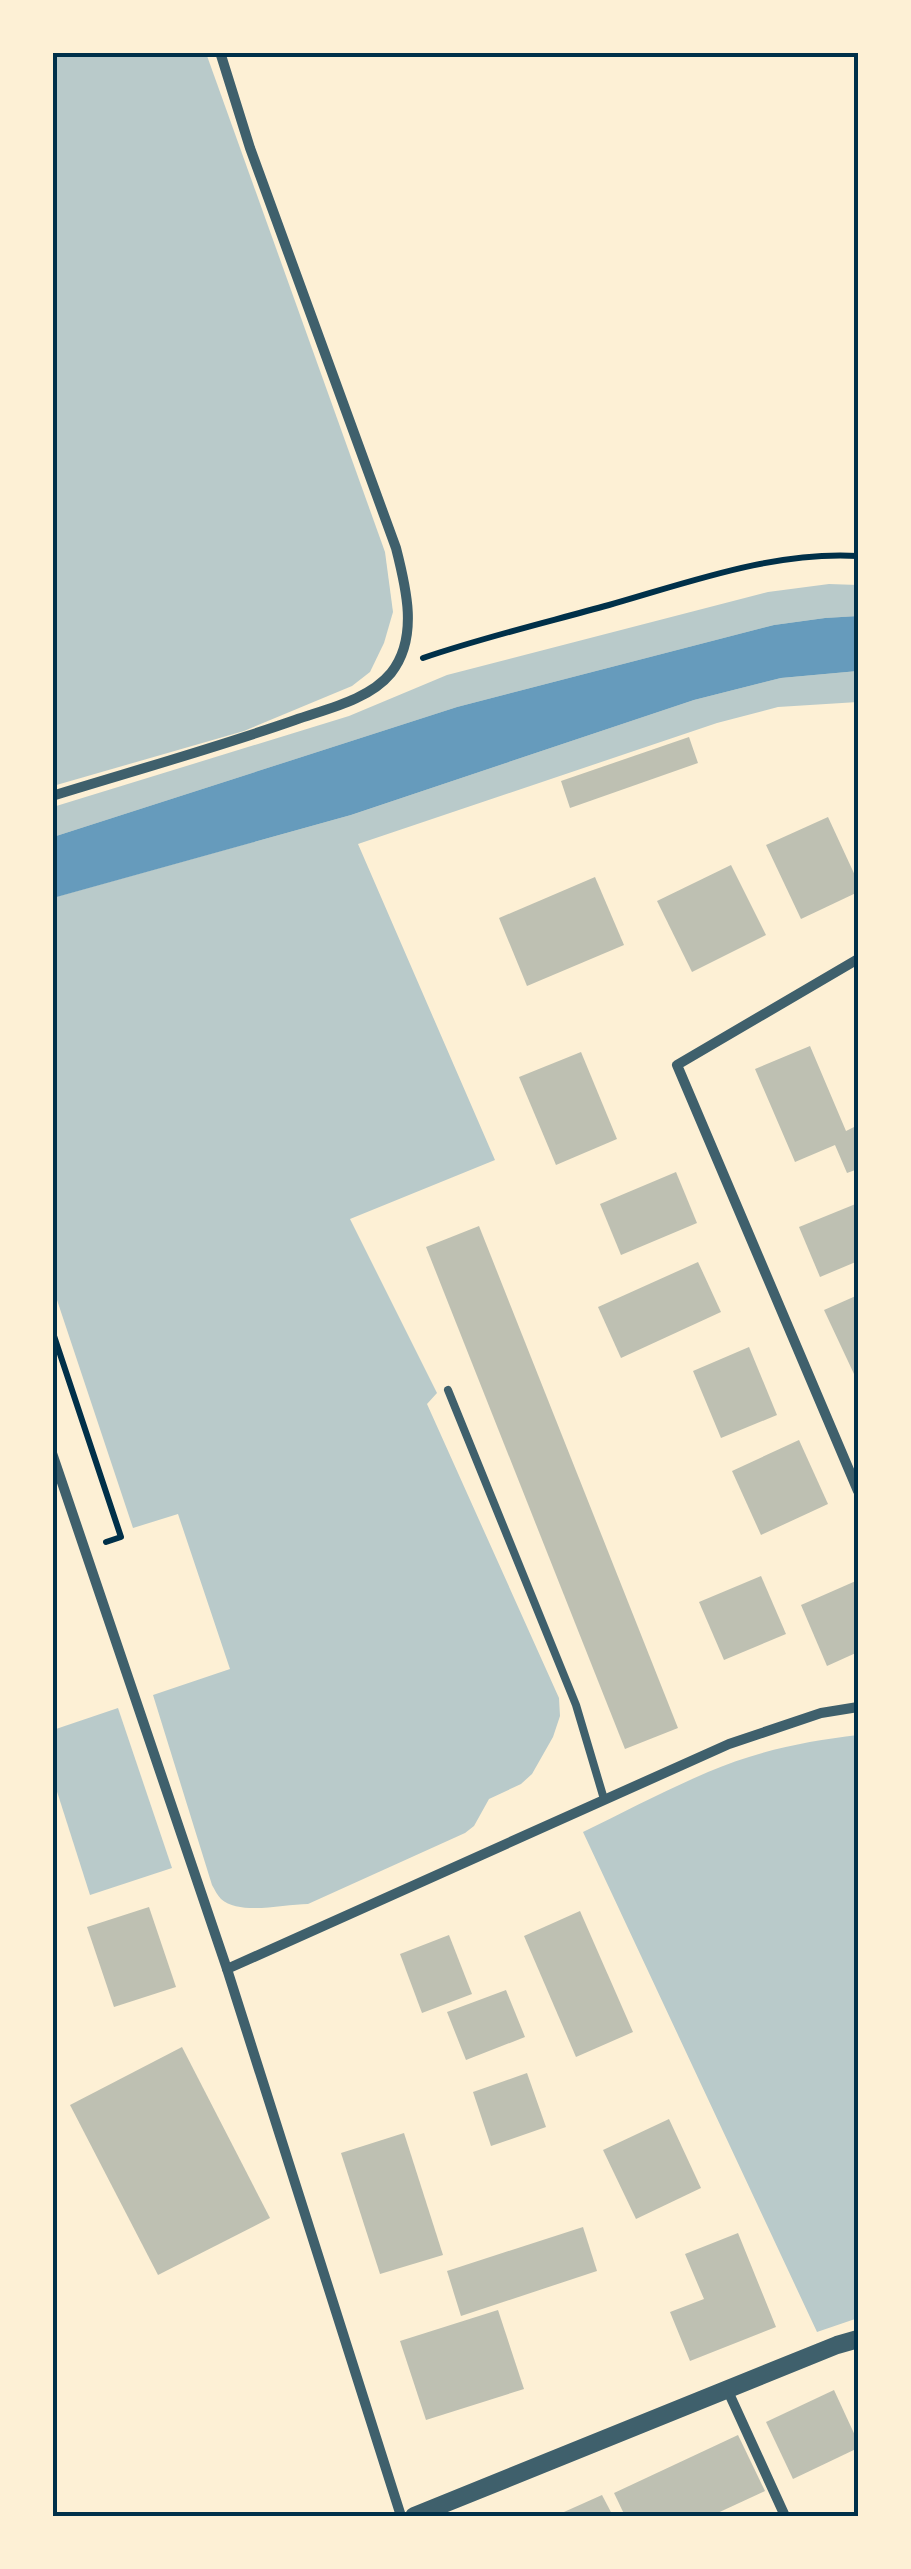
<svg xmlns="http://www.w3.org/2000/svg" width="911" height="2569" font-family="Rubik,sans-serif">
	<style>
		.green { fill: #b9caca }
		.water { fill: #669bbc }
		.building { fill: #bec0b2 }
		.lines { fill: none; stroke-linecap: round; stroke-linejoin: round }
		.path { stroke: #003049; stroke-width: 6 }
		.service { stroke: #3f606c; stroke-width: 8 }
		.minor { stroke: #3f606c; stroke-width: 10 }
		.tertiary { stroke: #3f606c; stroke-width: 18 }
		.neatline { fill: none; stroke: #003049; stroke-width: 4 }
	</style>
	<rect width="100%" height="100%" fill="#fdf0d5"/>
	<!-- green -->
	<g class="green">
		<path d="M 53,52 L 206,53 L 385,552 L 393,612 L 384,643 L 370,672 L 352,686 L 244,731 L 53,786 Z"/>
		<path d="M 829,584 L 858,585 L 858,616 L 825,618 L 774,625 L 457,707 L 53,837 L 53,807 L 349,716 L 447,675 L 768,592 Z"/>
		<path d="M 858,671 L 858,702 L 778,707 L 717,723 L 358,844 L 495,1160 L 350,1219 L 437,1393 L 427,1404 L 559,1698 L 560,1716 L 553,1737 L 532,1774 L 521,1784 L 489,1799 L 474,1826 L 465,1833 L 308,1904 C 283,1904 241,1916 221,1899 C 217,1895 215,1890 212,1885 L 153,1695 L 230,1669 L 178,1514 L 133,1528 L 53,1288 L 52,898 L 351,815 L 694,700 L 781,678 Z"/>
		<path d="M 118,1708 L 172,1868 L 90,1895 L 53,1779 L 53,1730 Z"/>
		<path d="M 858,1735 L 858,2318 L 817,2332 L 583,1832 C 624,1812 666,1790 708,1772 C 756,1751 807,1741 858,1735 Z"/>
	</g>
	<!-- water -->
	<path class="water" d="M 858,616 L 858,671 L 781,678 L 694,700 L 351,815 L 53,898 L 53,837 L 457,707 L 774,625 L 825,618 Z"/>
	<!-- building -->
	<g class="building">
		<path d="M 689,737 L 698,763 L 570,808 L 561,781 Z"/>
		<path d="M 828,817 L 858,882 L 858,892 L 801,919 L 766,845 Z"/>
		<path d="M 731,865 L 766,935 L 692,972 L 657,901 Z"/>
		<path d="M 595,877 L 624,945 L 527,986 L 499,918 Z"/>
		<path d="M 810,1046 L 846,1131 L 858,1125 L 858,1169 L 847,1173 L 835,1145 L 795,1162 L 755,1069 Z"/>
		<path d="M 581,1052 L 617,1139 L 556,1165 L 519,1077 Z"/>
		<path d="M 676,1172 L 697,1223 L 621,1255 L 600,1204 Z"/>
		<path d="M 858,1203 L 858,1261 L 820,1277 L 799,1227 Z"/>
		<path d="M 479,1226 L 678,1728 L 625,1749 L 426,1247 Z"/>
		<path d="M 698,1262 L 721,1312 L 621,1358 L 598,1307 Z"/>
		<path d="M 858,1295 L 858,1372 L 854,1374 L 824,1310 Z"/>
		<path d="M 749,1347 L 777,1415 L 721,1438 L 693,1371 Z"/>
		<path d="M 799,1440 L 828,1504 L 761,1535 L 732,1471 Z"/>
		<path d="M 761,1576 L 786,1634 L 724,1660 L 699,1602 Z"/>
		<path d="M 858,1580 L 858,1652 L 827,1666 L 801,1605 Z"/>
		<path d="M 149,1907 L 176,1987 L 114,2007 L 87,1927 Z"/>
		<path d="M 580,1911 L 633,2032 L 576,2057 L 524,1936 Z"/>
		<path d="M 449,1935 L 472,1994 L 422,2013 L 400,1954 Z"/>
		<path d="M 506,1990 L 525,2037 L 466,2060 L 447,2012 Z"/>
		<path d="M 182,2047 L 270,2218 L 158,2275 L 70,2105 Z"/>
		<path d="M 527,2073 L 546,2127 L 491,2146 L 473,2092 Z"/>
		<path d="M 669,2119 L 701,2188 L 636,2219 L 603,2150 Z"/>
		<path d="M 404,2133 L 443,2255 L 380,2274 L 341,2153 Z"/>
		<path d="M 583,2227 L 597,2271 L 461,2316 L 447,2271 Z"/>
		<path d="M 738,2233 L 776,2327 L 690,2361 L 670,2312 L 704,2299 L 685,2254 Z"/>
		<path d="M 498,2310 L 524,2389 L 426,2420 L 400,2341 Z"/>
		<path d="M 834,2390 L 858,2442 L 858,2448 L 793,2479 L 766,2422 Z"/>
		<path d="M 738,2435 L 765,2491 L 711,2516 L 625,2516 L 614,2493 Z"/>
		<path d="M 602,2495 L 613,2516 L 555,2516 Z"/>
	</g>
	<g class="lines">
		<!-- path -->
		<g class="path">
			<path d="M 423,658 C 484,637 548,622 609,605 C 690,582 774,551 858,556"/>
			<path d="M 52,1330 L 121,1537 L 106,1542"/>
		</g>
		<!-- service -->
		<path class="service" d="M 448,1390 L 576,1705 L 604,1799"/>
		<!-- minor -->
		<g class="minor">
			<path d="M 52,796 C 133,771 215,748 295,720 C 326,709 369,700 391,673 C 419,638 406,587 396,548 L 250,148 L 220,52"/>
			<path d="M 858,959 L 677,1065 L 858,1491"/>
			<path d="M 52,1453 L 227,1969 L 401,2516"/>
			<path d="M 227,1969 L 729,1744 L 821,1713 L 858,1707"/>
			<path d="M 727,2389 L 785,2516"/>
		</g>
		<!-- tertiary -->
		<path class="tertiary" d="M 414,2516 L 837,2345 L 858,2339"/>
	</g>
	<!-- border -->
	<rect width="911" height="2569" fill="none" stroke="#fdf0d5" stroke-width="110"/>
	<rect x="55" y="55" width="801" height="2459" class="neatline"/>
</svg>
